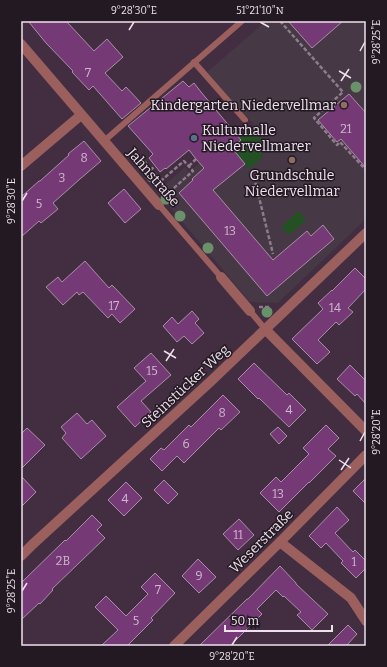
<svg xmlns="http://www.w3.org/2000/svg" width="387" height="667" font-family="Bitter,serif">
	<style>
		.education { fill: #463845 }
		.green { fill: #235124 }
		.building { fill: #753a75; stroke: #a88fa7 }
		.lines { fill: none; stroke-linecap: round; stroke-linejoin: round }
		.path { stroke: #8e7c8d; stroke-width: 2.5; stroke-dasharray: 4 2; stroke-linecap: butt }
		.service { stroke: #9b5f5d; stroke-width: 6 }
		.pedestrian { stroke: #9b5f5d; stroke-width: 10 }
		.minor { stroke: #9b5f5d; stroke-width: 10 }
		.tree { fill: #6a916a }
		.ticks { fill: none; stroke: #eee1ed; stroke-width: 1.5 }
		.education-dot { fill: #8d6e63; stroke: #231922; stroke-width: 1.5 }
		.service-dot { fill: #5c6f8a; stroke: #231922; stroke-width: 1.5 }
		.labels { text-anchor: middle; stroke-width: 3; stroke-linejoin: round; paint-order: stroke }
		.number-label { font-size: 12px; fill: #d0b7cf }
		.poi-label { font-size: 14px; fill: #eee1ed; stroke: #231922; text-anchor: end }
		.street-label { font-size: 14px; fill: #eee1ed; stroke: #231922 }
		.neatline { fill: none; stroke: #eee1ed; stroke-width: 1.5 }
		.ticks-label { font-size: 10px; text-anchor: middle; fill: #eee1ed }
	</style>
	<rect width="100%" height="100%" fill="#422d41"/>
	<!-- education -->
	<path class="education" d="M 266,21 L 361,21 L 366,27 L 366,219 L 278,303 L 250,302 L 157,192 L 185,167 L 189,172 L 206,157 L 225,180 L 245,164 L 232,148 L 241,140 L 240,138 L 254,125 L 207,72 Z"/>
	<!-- green -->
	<g class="green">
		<path d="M 251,129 L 265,145 L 260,160 L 249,169 L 232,148 L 241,140 L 240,138 Z"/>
		<path d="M 299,211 L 306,220 L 289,235 L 281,227 Z"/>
	</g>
	<!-- building -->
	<g class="building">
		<path d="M 28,21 L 66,21 L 94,51 L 107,39 L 123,57 L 105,73 L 122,91 L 126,87 L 141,103 L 122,119 L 93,86 L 89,90 L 72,72 L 73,71 L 46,43 Z"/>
		<path d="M 288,21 L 343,21 L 312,48 Z"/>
		<path d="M 183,81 L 189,87 L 194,83 L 201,92 L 241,140 L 232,148 L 245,164 L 213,190 L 273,260 L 307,231 L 311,236 L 323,225 L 334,239 L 267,296 L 179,193 L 193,180 L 192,179 L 204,168 L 196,159 L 189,150 L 166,169 L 165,168 L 160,172 L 149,158 L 153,154 L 128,126 Z"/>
		<path d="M 349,94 L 366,113 L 366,168 L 341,139 L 337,142 L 318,120 Z"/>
		<path d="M 84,141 L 101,161 L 80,179 L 53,203 L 58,209 L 41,223 L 39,221 L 21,237 L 21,197 L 39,181 L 40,181 L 69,155 L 68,154 Z"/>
		<path d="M 124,189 L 141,209 L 125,223 L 108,203 Z"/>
		<path d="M 85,261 L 109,288 L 112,285 L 135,309 L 120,323 L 112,314 L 108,318 L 83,292 L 79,295 L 77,292 L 63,305 L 46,287 L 58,277 L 62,282 Z"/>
		<path d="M 355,268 L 366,279 L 366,289 L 348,308 L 353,312 L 339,325 L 336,322 L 318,340 L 330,352 L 317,364 L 292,339 L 323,309 L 318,303 L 332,290 L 332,291 Z"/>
		<path d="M 192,311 L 199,319 L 195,323 L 204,333 L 192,344 L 184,336 L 177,342 L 163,326 L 172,317 L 178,324 Z"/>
		<path d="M 151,353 L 171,375 L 141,401 L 151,412 L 135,427 L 117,407 L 146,381 L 134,368 Z"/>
		<path d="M 254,363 L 287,395 L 289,393 L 306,410 L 289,427 L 259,398 L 258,399 L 238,379 Z"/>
		<path d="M 350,365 L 366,381 L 366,404 L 357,394 L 355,396 L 337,379 Z"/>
		<path d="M 223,395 L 240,412 L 221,430 L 219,428 L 184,463 L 177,456 L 162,471 L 150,459 L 161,448 L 164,450 L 189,425 L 191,427 Z"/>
		<path d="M 77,413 L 87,424 L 92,420 L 106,436 L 81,459 L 62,438 L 66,433 L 61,427 Z"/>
		<path d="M 326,425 L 339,438 L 328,449 L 336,456 L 309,483 L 309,482 L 279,512 L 260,493 L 276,477 L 281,482 L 309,454 L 303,448 Z"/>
		<path d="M 278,427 L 287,436 L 279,444 L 270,434 Z"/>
		<path d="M 27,428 L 45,445 L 21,469 L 21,434 Z"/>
		<path d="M 21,476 L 36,492 L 21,507 Z"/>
		<path d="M 366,478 L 366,504 L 353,491 Z"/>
		<path d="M 164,480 L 178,494 L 168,504 L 154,490 Z"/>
		<path d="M 126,482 L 142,498 L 124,516 L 108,500 Z"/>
		<path d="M 337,507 L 349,520 L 335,533 L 353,552 L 355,550 L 366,561 L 366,568 L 356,578 L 341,563 L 343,561 L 326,543 L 321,548 L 309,536 Z"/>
		<path d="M 92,515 L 102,525 L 97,530 L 105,538 L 52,589 L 53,590 L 40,604 L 39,603 L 21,620 L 21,583 L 65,540 L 66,541 Z"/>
		<path d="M 239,519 L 254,535 L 238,550 L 223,534 Z"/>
		<path d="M 198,559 L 216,577 L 199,593 L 182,576 Z"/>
		<path d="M 280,566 L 296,583 L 296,584 L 328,614 L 312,630 L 297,615 L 301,612 L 284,596 L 283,597 L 276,590 L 257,609 L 262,614 L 230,646 L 199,646 L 247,599 L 248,599 Z"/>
		<path d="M 155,573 L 175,593 L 151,618 L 153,620 L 127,646 L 101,646 L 118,630 L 95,607 L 106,596 L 126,616 L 148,594 L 141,587 Z"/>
		<path d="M 348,625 L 357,634 L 346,646 L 327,646 Z"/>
	</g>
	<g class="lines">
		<!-- path -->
		<g class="path">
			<path d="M 280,21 L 343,92 L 314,118 L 337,145 L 340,142 L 366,170"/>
			<path d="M 189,166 L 196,159"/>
			<path d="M 146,174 L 155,166"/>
			<path d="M 254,177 L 273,254"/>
			<path d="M 156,185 L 184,161 L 193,171 L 165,196"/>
			<path d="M 259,307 L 270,307"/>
		</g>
		<!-- service -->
		<g class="service">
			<path d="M 194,62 L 245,120"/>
			<path d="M 104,141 L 242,21"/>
			<path d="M 159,205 L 221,277"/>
			<path d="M 250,311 L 265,329"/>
		</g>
		<!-- pedestrian -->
		<path class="pedestrian" d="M 221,277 L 250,311"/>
		<!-- minor -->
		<g class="minor">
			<path d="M 21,44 L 159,205"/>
			<path d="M 21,166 L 81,115"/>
			<path d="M 265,329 L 366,431"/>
			<path d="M 280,542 L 351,598 L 366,621"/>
			<path d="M 21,556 L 33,544 L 210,382 L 366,233"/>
			<path d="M 174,646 L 280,542 L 366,455"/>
		</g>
	</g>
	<!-- trees -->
	<g class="tree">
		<circle cx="356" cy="87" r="5.5"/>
		<circle cx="142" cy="165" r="5.5"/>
		<circle cx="152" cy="177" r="5.5"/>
		<circle cx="166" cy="199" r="5.5"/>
		<circle cx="180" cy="216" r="5.5"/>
		<circle cx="208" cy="248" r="5.5"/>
		<circle cx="267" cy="312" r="5.5"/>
	</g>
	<!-- ticks -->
	<path class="ticks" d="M 260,22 L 269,27M 129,30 L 134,22M 360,51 L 365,42M 339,71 L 351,78M 341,81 L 349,69M 22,201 L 27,193M 164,351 L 176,358M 166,361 L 174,349M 360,441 L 365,432M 339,460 L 351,468M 341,470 L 349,458M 22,591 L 27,583M 232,645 L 237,637"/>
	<!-- markers -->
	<g class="education-dot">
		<circle cx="344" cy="105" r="4"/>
		<circle cx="292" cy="160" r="4"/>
	</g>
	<circle class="service-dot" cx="194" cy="138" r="4"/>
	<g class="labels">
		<!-- number labels -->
		<g class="number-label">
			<text x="88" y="77">7</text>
			<text x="346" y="133">21</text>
			<text x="84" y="162">8</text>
			<text x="62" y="182">3</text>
			<text x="39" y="208">5</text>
			<text x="230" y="235">13</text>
			<text x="114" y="310">17</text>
			<text x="335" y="312">14</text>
			<text x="152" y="375">15</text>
			<text x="289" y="414">4</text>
			<text x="222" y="417">8</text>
			<text x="186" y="448">6</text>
			<text x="278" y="498">13</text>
			<text x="125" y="503">4</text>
			<text x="238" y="539">11</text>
			<text x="63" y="565">2B</text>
			<text x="354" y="566">1</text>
			<text x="199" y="580">9</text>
			<text x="158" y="594">7</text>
			<text x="136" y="625">5</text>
		</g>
		<!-- poi labels -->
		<g class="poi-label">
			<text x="336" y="110">Kindergarten Niedervellmar</text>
			<text x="202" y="135" text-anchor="start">Kulturhalle<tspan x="202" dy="16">Niedervellmarer</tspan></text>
			<text x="292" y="180" text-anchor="middle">Grundschule<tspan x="292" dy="16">Niedervellmar</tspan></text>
		</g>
		<!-- street labels -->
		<g class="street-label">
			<text transform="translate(154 177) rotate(49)" y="5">Jahnstraße</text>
			<text transform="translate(185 386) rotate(-43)" y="5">Steinstücker Weg</text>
			<text transform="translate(261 541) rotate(-45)" y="5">Weserstraße</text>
		</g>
	</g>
	<!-- border -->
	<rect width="387" height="667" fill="none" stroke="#231922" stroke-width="44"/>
	<!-- scale -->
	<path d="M225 625v6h107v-6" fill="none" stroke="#eee1ed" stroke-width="2"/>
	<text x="231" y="625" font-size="12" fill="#eee1ed" stroke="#231922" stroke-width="3" paint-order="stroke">50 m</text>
	<rect x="22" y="22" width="343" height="623" class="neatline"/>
	<g class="ticks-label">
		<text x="134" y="14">9°28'30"E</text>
		<text x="260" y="14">51°21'10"N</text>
		<text transform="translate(376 42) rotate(-90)" y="4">9°28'25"E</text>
		<text transform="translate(11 201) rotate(-90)" y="4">9°28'30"E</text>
		<text transform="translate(376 432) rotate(-90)" y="4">9°28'20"E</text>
		<text transform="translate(11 591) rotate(-90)" y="4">9°28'25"E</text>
		<text x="232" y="660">9°28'20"E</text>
	</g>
</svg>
